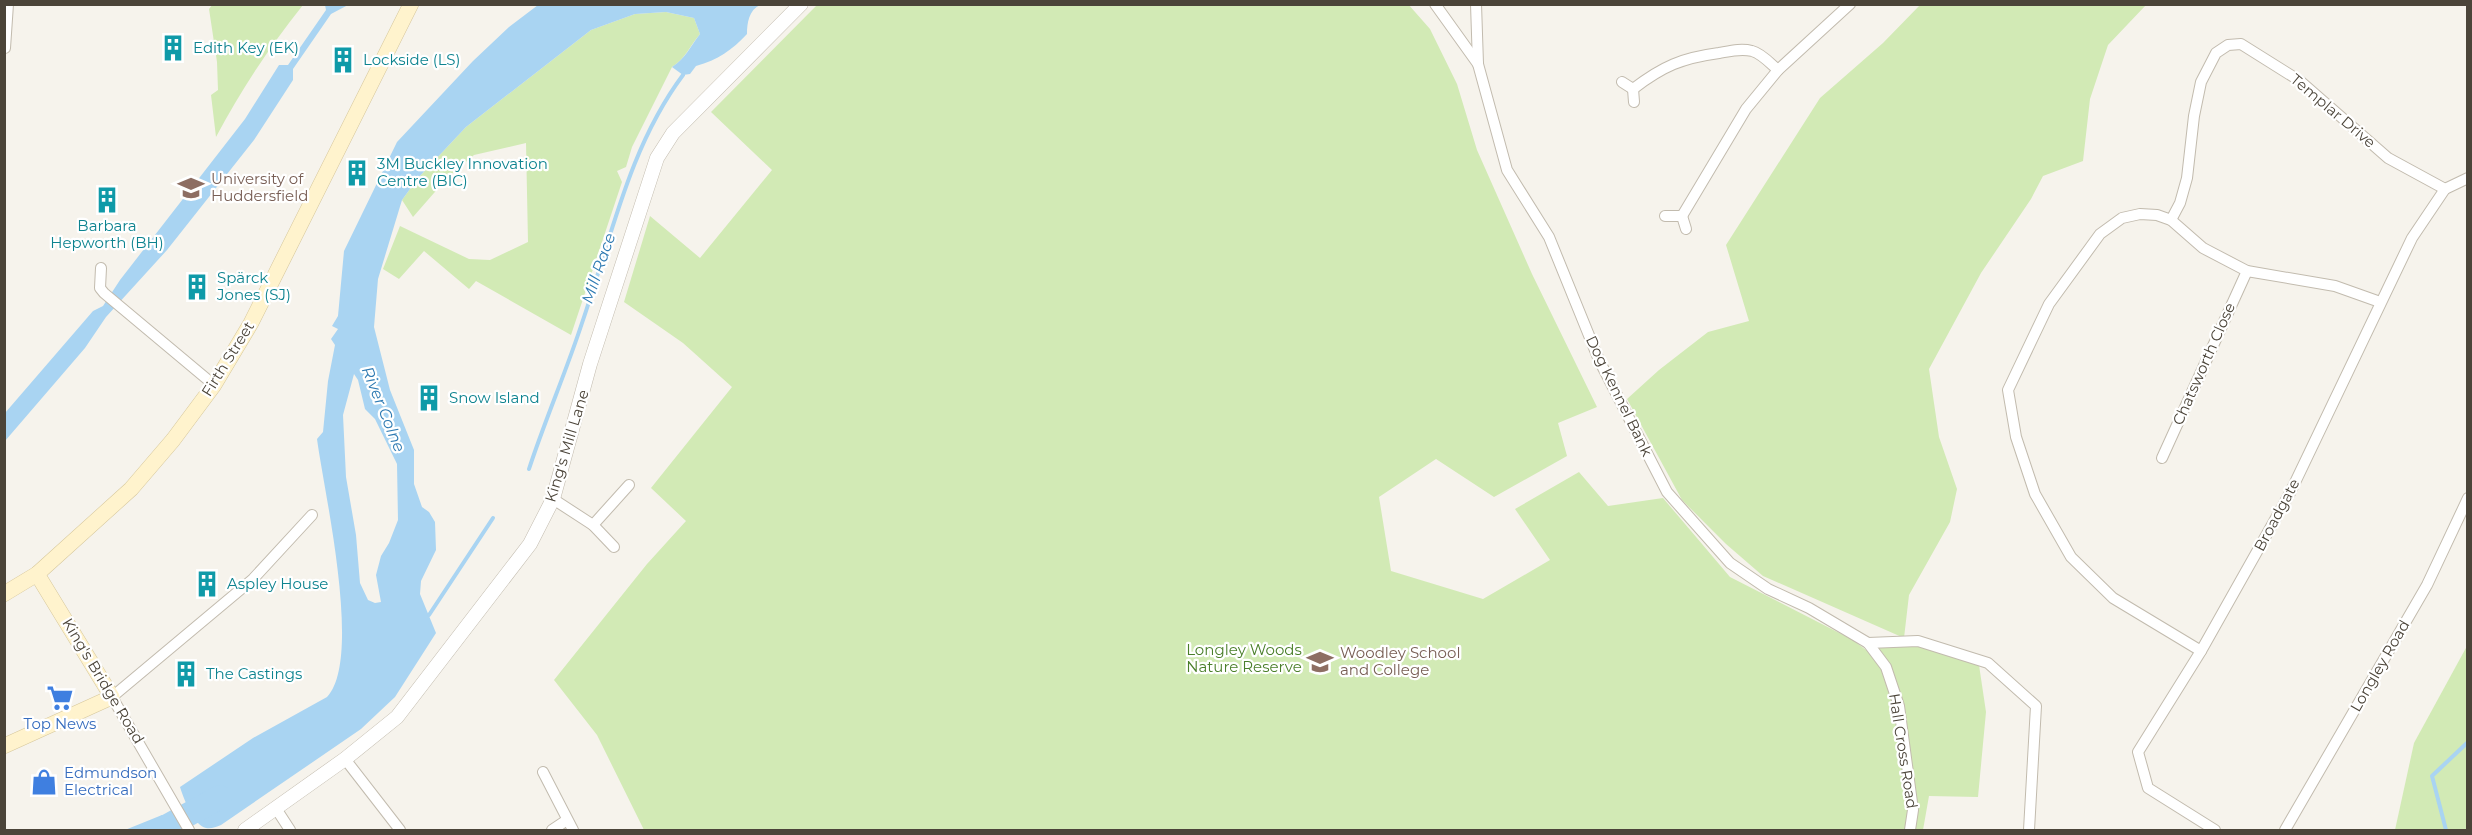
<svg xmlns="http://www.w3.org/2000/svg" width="2472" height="835" font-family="Montserrat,sans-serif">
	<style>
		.green { fill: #d2eab5 }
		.water { fill: #a9d4f2; fill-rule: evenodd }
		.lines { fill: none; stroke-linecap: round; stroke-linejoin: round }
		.stream { stroke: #a9d4f2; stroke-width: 4 }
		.river { stroke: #a9d4f2; stroke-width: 24 }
		.minor-casing { stroke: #c2bbae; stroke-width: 12 }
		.tertiary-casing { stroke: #c2bbae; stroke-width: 15 }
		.secondary-casing { stroke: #d6c79b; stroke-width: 16 }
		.minor { stroke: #fff; stroke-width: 10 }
		.tertiary { stroke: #fff; stroke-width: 14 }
		.secondary { stroke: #fff3cd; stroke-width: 15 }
		.labels { text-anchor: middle; stroke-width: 4.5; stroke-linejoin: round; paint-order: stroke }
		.culture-label { font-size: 15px; fill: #0d838f; stroke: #fff; text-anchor: start }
		.street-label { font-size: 15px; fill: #4b4439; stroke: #fff }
		.education-label { font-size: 15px; fill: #785e54; stroke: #fff; text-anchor: start }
		.park-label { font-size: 15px; fill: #4a7f2a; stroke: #fff }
		.shop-label { font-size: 15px; fill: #366cbe; stroke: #fff }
		.water-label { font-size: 16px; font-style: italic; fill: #2e7ab2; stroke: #fff }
	</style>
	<rect width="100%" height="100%" fill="#f6f3ec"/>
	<!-- green -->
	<g class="green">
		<path d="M 213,4 L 303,5 C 270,46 241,90 216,137 L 211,95 L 218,90 L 217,62 L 209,9 Z"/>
		<path d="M 1408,4 L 1430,29 L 1457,84 L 1477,150 L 1532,274 L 1597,407 L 1558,423 L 1567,456 L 1494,497 L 1436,459 L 1379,497 L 1391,571 L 1483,599 L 1550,560 L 1515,509 L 1579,472 L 1608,506 L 1663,498 L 1730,577 L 1853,640 L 1866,650 L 1915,643 L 1979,665 L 1986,712 L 1978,797 L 1929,796 L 1923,830 L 644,830 L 597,735 L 554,680 L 647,564 L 686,521 L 651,488 L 732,387 L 683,343 L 624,302 L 650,216 L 700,258 L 772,170 L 711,112 L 817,5 Z"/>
		<path d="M 1920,5 L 2146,5 L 2108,45 L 2090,99 L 2083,161 L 2043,176 L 2031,199 L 1981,273 L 1929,369 L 1939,437 L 1957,489 L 1950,522 L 1909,595 L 1904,638 L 1763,576 L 1726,544 L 1682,500 L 1627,399 L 1659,370 L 1708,332 L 1749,321 L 1726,245 L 1820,98 L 1883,43 Z"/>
		<path d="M 666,12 L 694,18 L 700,34 C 690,46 685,59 672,67 L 632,147 L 626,167 L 617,171 L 622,182 L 571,335 L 476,281 L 469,289 L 424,251 L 399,279 L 383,269 L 400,226 L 469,259 L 490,260 L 528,242 L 526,143 L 474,155 L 448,177 L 413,217 L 402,200 L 418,178 L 466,127 L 591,30 L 635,14 Z"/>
		<path d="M 2467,646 L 2467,830 L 2395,830 L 2414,743 Z"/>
	</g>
	<!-- water -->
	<g class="water">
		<path d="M 325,5 L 348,5 L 331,14 L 293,69 L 293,80 L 254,140 L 167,250 L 106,317 L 85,348 L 5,441 L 5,413 L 93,311 L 103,306 L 120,280 L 245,119 L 279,65 L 288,65 L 326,10 Z"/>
		<path d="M 538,5 L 760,5 C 749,10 747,23 747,34 C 732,50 718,60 696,66 L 690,74 L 683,75 L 672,67 C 685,59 690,47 700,34 L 694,18 L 666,12 L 635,14 L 591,30 L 466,127 L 418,178 L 402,200 L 378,279 L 374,327 L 390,390 L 414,450 L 414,484 L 422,507 L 429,512 L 435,522 L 436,550 L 421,581 L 420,594 L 436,633 L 395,697 L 361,729 L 221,825 C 216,827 211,829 206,828 C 194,826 183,797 180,787 L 253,738 L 327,697 C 363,659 324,492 317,439 L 323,432 L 328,381 L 335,345 L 331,339 L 338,329 L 332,326 L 338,316 L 344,251 L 397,142 L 473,61 L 509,27 ZM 354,374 L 358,380 L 365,409 L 375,419 L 397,464 L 398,520 L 389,543 L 381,556 L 376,575 L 381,602 L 375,603 L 368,600 L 360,583 L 356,535 L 346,477 L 343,415 Z"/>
		<path d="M 162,815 L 175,830 L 125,830 Z"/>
	</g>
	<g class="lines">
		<!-- stream -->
		<g class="stream">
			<path d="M 529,469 C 545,420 566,372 582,323 C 611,239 629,147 683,75"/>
			<path d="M 429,615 L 493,518"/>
			<path d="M 2446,830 L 2432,776 L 2468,742"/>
		</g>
		<!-- river -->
		<path class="river" d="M 160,830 L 220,797"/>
		<!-- minor casing -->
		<g class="minor-casing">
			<g id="minor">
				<path d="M 1435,4 L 1478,64 L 1507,170 L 1549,237 L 1599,360 L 1667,492 L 1730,563 L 1768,589 L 1809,608 L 1868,643 L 1886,667 L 1899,706 L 1913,810 L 1910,830"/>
				<path d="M 1476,4 L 1478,64"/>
				<path d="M 5,48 L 8,4"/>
				<path d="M 1622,82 L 1633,89 C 1663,66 1682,58 1719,53 C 1730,51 1741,48 1752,51 C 1761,53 1771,64 1778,70"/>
				<path d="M 1633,89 L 1634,102"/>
				<path d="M 1665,216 L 1682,216 L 1746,109 L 1778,70 L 1850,4"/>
				<path d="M 1682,216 L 1686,229"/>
				<path d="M 2171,220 L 2180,203 L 2187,178 L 2194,116 L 2201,82 L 2216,53 L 2228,45 L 2241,44 L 2300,81 L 2388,158 L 2445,189"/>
				<path d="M 101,268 L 100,288 L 104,293 L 214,385"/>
				<path d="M 2162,458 L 2247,271"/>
				<path d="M 553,499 L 593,525 L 614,547"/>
				<path d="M 593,525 L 629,485"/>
				<path d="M 1868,643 L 1918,641 L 1988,663 L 2036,706 L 2029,830"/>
				<path d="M 2201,651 L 2113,598 L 2071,557 L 2035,494 L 2016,437 L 2008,390 L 2049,304 L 2100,234 L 2122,218 L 2140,214 L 2157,215 L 2171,220 L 2203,248 L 2247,271 L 2335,286 L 2380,302"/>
				<path d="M 345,759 L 400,830"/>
				<path d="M 543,772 L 573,830"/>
				<path d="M 277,810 L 290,830"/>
				<path d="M 189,830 L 112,697 L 253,579 L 312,515"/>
				<path d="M 552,830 L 567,820"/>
				<path d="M 2215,830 L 2148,788 L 2138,752 L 2201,651 L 2290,493 L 2412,238 L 2445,189 L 2468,178"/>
				<path d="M 2285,830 L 2427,585 L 2468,498"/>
			</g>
		</g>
		<!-- tertiary casing -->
		<g class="tertiary-casing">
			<path id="tertiary" d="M 245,830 L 345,759 L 397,717 L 530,544 L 553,499 L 590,364 L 657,158 L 673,133 L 801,4"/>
		</g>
		<!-- secondary casing -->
		<g class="secondary-casing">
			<g id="secondary">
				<path d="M 4,594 L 37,574 L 131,489 L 173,440 L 214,385 L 251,323 L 411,4"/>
				<path d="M 4,746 L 112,697 L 37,574"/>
			</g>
		</g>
		<!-- minor -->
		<use href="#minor" class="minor"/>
		<!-- tertiary -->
		<use href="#tertiary" class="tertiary"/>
		<!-- secondary -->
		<use href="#secondary" class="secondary"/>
	</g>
	<!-- icons -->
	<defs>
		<g id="building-bare" transform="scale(2.07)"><path d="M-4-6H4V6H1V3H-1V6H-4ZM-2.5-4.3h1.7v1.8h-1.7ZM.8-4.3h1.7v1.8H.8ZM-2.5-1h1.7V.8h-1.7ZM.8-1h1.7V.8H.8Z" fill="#0f9aa8" stroke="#fff" stroke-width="2.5" paint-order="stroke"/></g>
		<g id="university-bare" transform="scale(2.07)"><path d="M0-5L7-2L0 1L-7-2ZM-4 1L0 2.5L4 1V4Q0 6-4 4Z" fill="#8d6e63" stroke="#fff" stroke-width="2.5" paint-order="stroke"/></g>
		<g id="school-bare" transform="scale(2.07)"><path d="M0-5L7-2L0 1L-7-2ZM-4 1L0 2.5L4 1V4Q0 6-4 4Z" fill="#8d6e63" stroke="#fff" stroke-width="2.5" paint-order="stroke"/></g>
		<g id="supermarket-bare" transform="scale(2.07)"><path d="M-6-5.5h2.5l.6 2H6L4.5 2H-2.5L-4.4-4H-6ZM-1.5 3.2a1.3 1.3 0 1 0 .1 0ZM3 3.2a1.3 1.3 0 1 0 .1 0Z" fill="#3f7fe0" stroke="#fff" stroke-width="2.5" paint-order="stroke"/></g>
		<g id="shop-bare" transform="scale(2.07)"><path d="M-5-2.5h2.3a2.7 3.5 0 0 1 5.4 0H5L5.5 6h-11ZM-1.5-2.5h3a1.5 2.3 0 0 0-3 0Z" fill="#3f7fe0" stroke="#fff" stroke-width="2.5" paint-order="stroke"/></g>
	</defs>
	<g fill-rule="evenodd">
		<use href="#building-bare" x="173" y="48"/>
		<use href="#building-bare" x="343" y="60"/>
		<use href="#building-bare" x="357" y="173"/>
		<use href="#university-bare" x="191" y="188"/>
		<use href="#building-bare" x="107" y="200"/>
		<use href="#building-bare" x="197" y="287"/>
		<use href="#building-bare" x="429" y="398"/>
		<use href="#building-bare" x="207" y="584"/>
		<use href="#school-bare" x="1320" y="662"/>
		<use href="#building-bare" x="186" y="674"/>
		<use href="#supermarket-bare" x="60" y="698"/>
		<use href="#shop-bare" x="44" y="782"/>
	</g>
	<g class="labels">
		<!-- culture labels -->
		<g class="culture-label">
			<text x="193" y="53">Edith Key (EK)</text>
			<text x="363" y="65">Lockside (LS)</text>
			<text x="377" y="169">3M Buckley Innovation<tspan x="377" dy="17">Centre (BIC)</tspan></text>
			<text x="107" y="231" text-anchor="middle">Barbara<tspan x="107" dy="17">Hepworth (BH)</tspan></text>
			<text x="217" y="283">Spärck<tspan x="217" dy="17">Jones (SJ)</tspan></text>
			<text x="449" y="403">Snow Island</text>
			<text x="227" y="589">Aspley House</text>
			<text x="206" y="679">The Castings</text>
		</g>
		<!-- street labels -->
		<g class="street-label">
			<text transform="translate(2333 111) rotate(40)" y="5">Templar Drive</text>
			<text transform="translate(228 359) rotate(-58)" y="5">Firth Street</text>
			<text transform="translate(2204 364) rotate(-66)" y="5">Chatsworth Close</text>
			<text transform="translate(1619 396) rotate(64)" y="5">Dog Kennel Bank</text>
			<text transform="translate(567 446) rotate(-73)" y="5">King's Mill Lane</text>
			<text transform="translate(2277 515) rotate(-62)" y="5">Broadgate</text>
			<text transform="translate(2380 666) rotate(-60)" y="5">Longley Road</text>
			<text transform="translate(103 681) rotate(59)" y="5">King's Bridge Road</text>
			<text transform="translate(1903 751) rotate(81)" y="5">Hall Cross Road</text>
		</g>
		<!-- education labels -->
		<g class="education-label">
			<text x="211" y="184">University of<tspan x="211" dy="17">Huddersfield</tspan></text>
			<text x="1340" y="658">Woodley School<tspan x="1340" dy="17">and College</tspan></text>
		</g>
		<!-- park labels -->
		<g class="park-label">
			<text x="1244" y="655">Longley Woods<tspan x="1244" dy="17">Nature Reserve</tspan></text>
		</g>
		<!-- shop labels -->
		<g class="shop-label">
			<text x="60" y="729">Top News</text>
			<text x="64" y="778" text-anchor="start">Edmundson<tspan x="64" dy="17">Electrical</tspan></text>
		</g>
		<!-- water labels -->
		<g class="water-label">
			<text transform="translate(598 268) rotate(-71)" y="6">Mill Race</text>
			<text transform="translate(384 409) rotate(68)" y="6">River Colne</text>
		</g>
	</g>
	<!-- border -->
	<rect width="2472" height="835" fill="none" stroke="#4b4439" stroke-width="12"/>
</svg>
